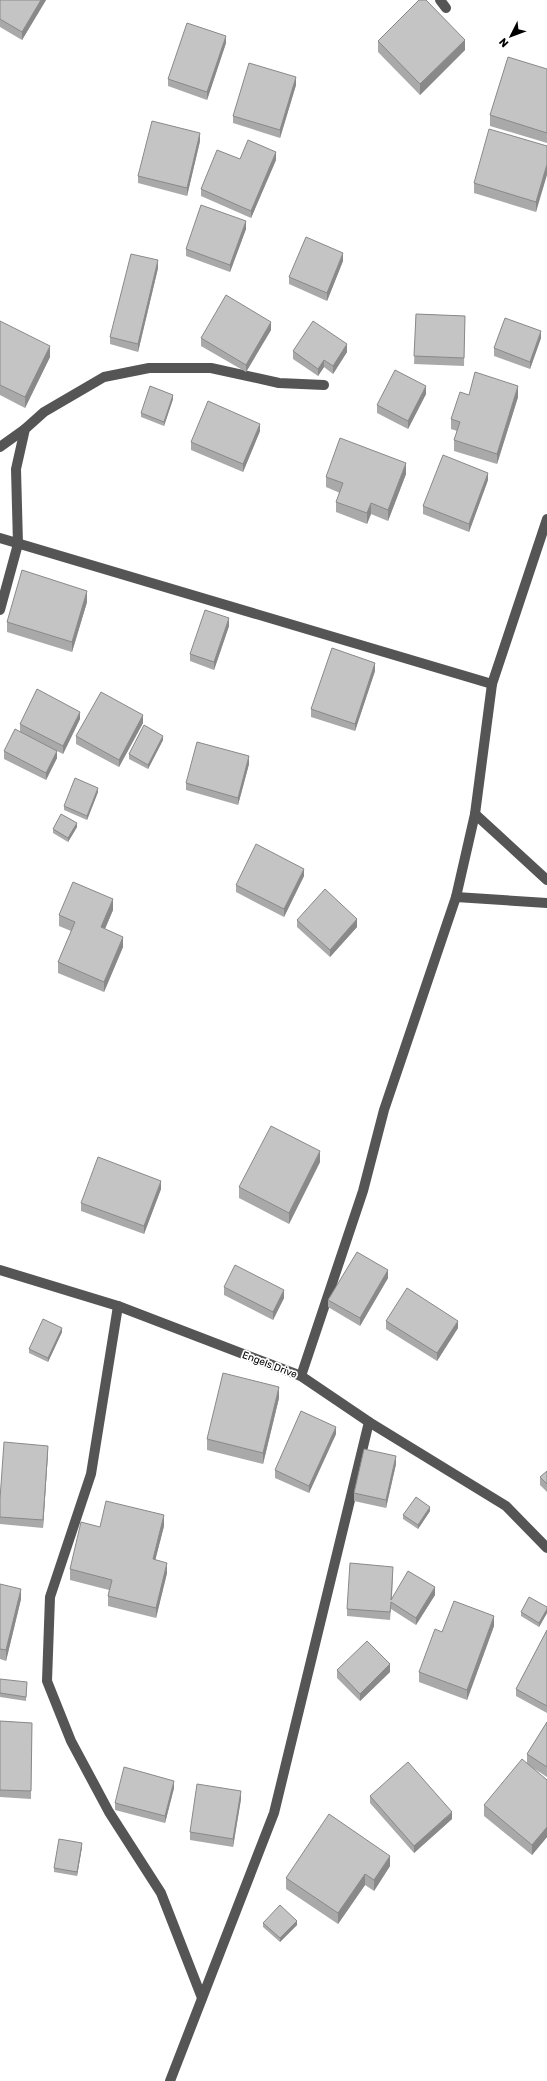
<svg xmlns="http://www.w3.org/2000/svg" width="547" height="2081" font-family="Rubik,sans-serif">
	<style>
		.lines { fill: none; stroke-linecap: round; stroke-linejoin: round }
		.minor { stroke: #555; stroke-width: 10 }
		.wall { fill: #a9a9a9 }
		.shaded-wall { fill: #898989 }
		.building { fill: #c4c4c4; stroke: #898989 }
		.labels { text-anchor: middle; stroke-width: 3.5; stroke-linejoin: round; paint-order: stroke }
		.street-label { font-size: 10px; fill: #000; stroke: #fff }
	</style>
	<rect width="100%" height="100%" fill="#fff"/>
	<g class="lines">
		<!-- minor -->
		<g class="minor">
			<path d="M 440,0 L 446,8"/>
			<path d="M 0,447 L 25,429"/>
			<path d="M 0,538 L 492,684"/>
			<path d="M 0,610 L 18,544 L 16,469 L 25,429 L 44,412 L 104,377 L 149,368 L 211,368 L 279,383 L 324,385"/>
			<path d="M 475,814 L 547,880"/>
			<path d="M 456,897 L 547,903"/>
			<path d="M 0,1270 L 118,1306 L 301,1376 L 369,1422 L 506,1506 L 547,1548"/>
			<path d="M 118,1306 L 91,1474 L 50,1597 L 47,1681 L 71,1741 L 109,1812 L 161,1893 L 202,1998"/>
			<path d="M 301,1376 L 363,1191 L 384,1110 L 456,897 L 475,814 L 492,684 L 547,519"/>
			<path d="M 170,2081 L 274,1813 L 369,1422"/>
		</g>
	</g>
	<!-- wall -->
	<g class="wall">
		<path d="M 0,0 L 46,0 L 22,40 L 0,27 Z"/>
		<path d="M 378,41 L 465,50 L 420,95 L 378,52 Z"/>
		<path d="M 226,43 L 207,100 L 168,86 L 168,79 Z"/>
		<path d="M 547,69 L 547,143 L 490,126 L 490,115 Z"/>
		<path d="M 296,85 L 280,138 L 233,123 L 233,116 Z"/>
		<path d="M 200,141 L 187,196 L 138,183 L 138,176 Z"/>
		<path d="M 547,146 L 536,212 L 474,193 L 474,183 Z"/>
		<path d="M 276,160 L 251,218 L 201,196 L 201,189 Z"/>
		<path d="M 246,229 L 230,272 L 186,256 L 186,249 Z"/>
		<path d="M 343,261 L 327,301 L 289,284 L 289,277 Z"/>
		<path d="M 158,268 L 138,352 L 110,344 L 110,337 Z"/>
		<path d="M 416,314 L 465,316 L 464,366 L 414,364 Z"/>
		<path d="M 0,321 L 50,357 L 25,408 L 0,395 Z"/>
		<path d="M 271,330 L 246,372 L 201,346 L 201,338 Z"/>
		<path d="M 541,338 L 530,369 L 494,356 L 494,348 Z"/>
		<path d="M 293,351 L 347,352 L 333,374 L 324,367 L 318,376 L 293,359 Z"/>
		<path d="M 426,394 L 408,429 L 377,413 L 377,405 Z"/>
		<path d="M 469,395 L 518,397 L 497,464 L 454,451 L 454,440 L 457,431 L 451,429 L 451,419 Z"/>
		<path d="M 173,399 L 164,426 L 141,417 L 141,413 Z"/>
		<path d="M 260,431 L 243,472 L 191,450 L 191,442 Z"/>
		<path d="M 406,474 L 388,521 L 371,514 L 367,524 L 336,512 L 336,502 L 340,493 L 326,487 L 326,477 Z"/>
		<path d="M 488,480 L 469,532 L 423,514 L 423,506 Z"/>
		<path d="M 87,602 L 72,652 L 7,632 L 7,622 Z"/>
		<path d="M 229,626 L 214,670 L 190,661 L 190,654 Z"/>
		<path d="M 375,671 L 355,731 L 311,717 L 311,709 Z"/>
		<path d="M 80,719 L 63,754 L 57,751 L 57,758 L 46,780 L 4,759 L 4,751 L 20,732 L 20,724 Z"/>
		<path d="M 143,723 L 119,767 L 76,744 L 76,736 Z"/>
		<path d="M 163,740 L 148,769 L 129,759 L 129,754 Z"/>
		<path d="M 249,764 L 238,805 L 186,790 L 186,783 Z"/>
		<path d="M 98,792 L 87,820 L 64,810 L 64,806 Z"/>
		<path d="M 77,827 L 68,842 L 53,833 L 53,829 Z"/>
		<path d="M 304,876 L 284,917 L 236,892 L 236,885 Z"/>
		<path d="M 113,910 L 105,929 L 123,947 L 104,992 L 58,973 L 58,962 L 71,931 L 59,926 L 59,915 Z"/>
		<path d="M 297,920 L 357,927 L 330,957 L 297,927 Z"/>
		<path d="M 320,1162 L 289,1224 L 239,1198 L 239,1187 Z"/>
		<path d="M 161,1189 L 144,1234 L 81,1211 L 81,1203 Z"/>
		<path d="M 388,1278 L 360,1326 L 328,1307 L 328,1300 Z"/>
		<path d="M 224,1287 L 284,1298 L 273,1320 L 224,1295 Z"/>
		<path d="M 386,1321 L 458,1328 L 437,1361 L 386,1329 Z"/>
		<path d="M 62,1332 L 48,1362 L 29,1353 L 29,1349 Z"/>
		<path d="M 279,1398 L 263,1464 L 207,1450 L 207,1439 Z"/>
		<path d="M 336,1434 L 309,1493 L 275,1478 L 275,1470 Z"/>
		<path d="M 48,1453 L 43,1528 L 0,1524 L 0,1499 Z"/>
		<path d="M 396,1464 L 386,1508 L 354,1501 L 354,1493 Z"/>
		<path d="M 547,1471 L 547,1492 L 540,1485 L 540,1477 Z"/>
		<path d="M 430,1511 L 418,1529 L 403,1519 L 403,1515 Z"/>
		<path d="M 164,1526 L 155,1560 L 167,1573 L 156,1618 L 108,1606 L 108,1596 L 109,1590 L 70,1580 L 70,1569 L 100,1527 Z"/>
		<path d="M 393,1574 L 392,1598 L 435,1595 L 416,1625 L 391,1609 L 390,1620 L 347,1616 L 347,1609 Z"/>
		<path d="M 0,1584 L 21,1599 L 6,1661 L 0,1659 Z"/>
		<path d="M 547,1607 L 547,1613 L 539,1627 L 521,1616 L 521,1612 Z"/>
		<path d="M 494,1626 L 467,1700 L 419,1682 L 419,1672 Z"/>
		<path d="M 547,1630 L 547,1713 L 516,1696 L 516,1689 Z"/>
		<path d="M 337,1670 L 390,1672 L 360,1701 L 337,1678 Z"/>
		<path d="M 0,1679 L 27,1686 L 26,1701 L 0,1697 Z"/>
		<path d="M 0,1721 L 32,1723 L 31,1799 L 0,1797 Z"/>
		<path d="M 547,1722 L 547,1777 L 533,1768 L 547,1780 L 547,1837 L 532,1855 L 484,1816 L 484,1805 L 527,1764 L 527,1754 Z"/>
		<path d="M 174,1788 L 165,1823 L 115,1810 L 115,1803 Z"/>
		<path d="M 370,1796 L 452,1819 L 414,1853 L 370,1803 Z"/>
		<path d="M 241,1799 L 233,1847 L 190,1840 L 190,1832 Z"/>
		<path d="M 82,1847 L 77,1876 L 54,1872 L 54,1868 Z"/>
		<path d="M 390,1866 L 374,1891 L 365,1885 L 338,1924 L 286,1889 L 286,1878 Z"/>
		<path d="M 263,1923 L 297,1925 L 280,1942 L 263,1927 Z"/>
	</g>
	<!-- shaded-wall -->
	<g class="shaded-wall">
		<path d="M 41,0 L 46,0 L 22,40 L 22,32 Z"/>
		<path d="M 226,36 L 226,43 L 207,100 L 207,92 Z"/>
		<path d="M 465,40 L 465,50 L 420,95 L 420,84 Z"/>
		<path d="M 296,77 L 296,85 L 280,138 L 280,130 Z"/>
		<path d="M 200,133 L 200,141 L 187,196 L 187,188 Z"/>
		<path d="M 276,152 L 276,160 L 251,218 L 251,211 Z"/>
		<path d="M 547,164 L 547,175 L 536,212 L 536,202 Z"/>
		<path d="M 246,221 L 246,229 L 230,272 L 230,265 Z"/>
		<path d="M 343,253 L 343,261 L 327,301 L 327,293 Z"/>
		<path d="M 158,260 L 158,268 L 138,352 L 138,344 Z"/>
		<path d="M 271,322 L 271,330 L 246,372 L 246,365 Z"/>
		<path d="M 541,331 L 541,338 L 530,369 L 530,362 Z"/>
		<path d="M 347,344 L 347,352 L 333,374 L 333,366 Z"/>
		<path d="M 50,346 L 50,357 L 25,408 L 25,397 Z"/>
		<path d="M 324,360 L 324,367 L 318,376 L 318,369 Z"/>
		<path d="M 426,386 L 426,394 L 408,429 L 408,421 Z"/>
		<path d="M 518,386 L 518,397 L 497,464 L 497,454 Z"/>
		<path d="M 173,395 L 173,399 L 164,426 L 164,422 Z"/>
		<path d="M 260,424 L 260,431 L 243,472 L 243,464 Z"/>
		<path d="M 406,463 L 406,474 L 388,521 L 388,510 Z"/>
		<path d="M 488,473 L 488,480 L 469,532 L 469,524 Z"/>
		<path d="M 371,503 L 371,514 L 367,524 L 367,513 Z"/>
		<path d="M 87,591 L 87,602 L 72,652 L 72,642 Z"/>
		<path d="M 229,618 L 229,626 L 214,670 L 214,662 Z"/>
		<path d="M 375,663 L 375,671 L 355,731 L 355,724 Z"/>
		<path d="M 80,712 L 80,719 L 63,754 L 63,746 Z"/>
		<path d="M 143,715 L 143,723 L 119,767 L 119,760 Z"/>
		<path d="M 163,736 L 163,740 L 148,769 L 148,765 Z"/>
		<path d="M 57,751 L 57,758 L 46,780 L 46,773 Z"/>
		<path d="M 249,756 L 249,764 L 238,805 L 238,798 Z"/>
		<path d="M 98,788 L 98,792 L 87,820 L 87,816 Z"/>
		<path d="M 77,823 L 77,827 L 68,842 L 68,838 Z"/>
		<path d="M 304,869 L 304,876 L 284,917 L 284,909 Z"/>
		<path d="M 113,899 L 113,910 L 101,938 L 101,927 Z"/>
		<path d="M 357,919 L 357,927 L 330,957 L 330,950 Z"/>
		<path d="M 123,937 L 123,947 L 104,992 L 104,982 Z"/>
		<path d="M 320,1151 L 320,1162 L 289,1224 L 289,1213 Z"/>
		<path d="M 161,1181 L 161,1189 L 144,1234 L 144,1226 Z"/>
		<path d="M 388,1270 L 388,1278 L 360,1326 L 360,1318 Z"/>
		<path d="M 284,1290 L 284,1298 L 273,1320 L 273,1312 Z"/>
		<path d="M 458,1321 L 458,1328 L 437,1361 L 437,1353 Z"/>
		<path d="M 62,1328 L 62,1332 L 48,1362 L 48,1358 Z"/>
		<path d="M 279,1387 L 279,1398 L 263,1464 L 263,1453 Z"/>
		<path d="M 336,1427 L 336,1434 L 309,1493 L 309,1486 Z"/>
		<path d="M 48,1446 L 48,1453 L 43,1528 L 43,1520 Z"/>
		<path d="M 396,1456 L 396,1464 L 386,1508 L 386,1500 Z"/>
		<path d="M 430,1507 L 430,1511 L 418,1529 L 418,1525 Z"/>
		<path d="M 164,1515 L 164,1526 L 153,1569 L 153,1559 Z"/>
		<path d="M 167,1563 L 167,1573 L 156,1618 L 156,1608 Z"/>
		<path d="M 435,1587 L 435,1595 L 416,1625 L 416,1618 Z"/>
		<path d="M 21,1589 L 21,1599 L 6,1661 L 6,1650 Z"/>
		<path d="M 547,1609 L 547,1613 L 539,1627 L 539,1623 Z"/>
		<path d="M 494,1616 L 494,1626 L 467,1700 L 467,1690 Z"/>
		<path d="M 390,1664 L 390,1672 L 360,1701 L 360,1694 Z"/>
		<path d="M 174,1781 L 174,1788 L 165,1823 L 165,1816 Z"/>
		<path d="M 241,1791 L 241,1799 L 233,1847 L 233,1839 Z"/>
		<path d="M 452,1812 L 452,1819 L 414,1853 L 414,1846 Z"/>
		<path d="M 547,1827 L 547,1837 L 532,1855 L 532,1845 Z"/>
		<path d="M 82,1843 L 82,1847 L 77,1876 L 77,1872 Z"/>
		<path d="M 390,1856 L 390,1866 L 374,1891 L 374,1880 Z"/>
		<path d="M 365,1874 L 365,1885 L 338,1924 L 338,1913 Z"/>
		<path d="M 297,1921 L 297,1925 L 280,1942 L 280,1938 Z"/>
	</g>
	<!-- building -->
	<g class="building">
		<path d="M 0,0 L 41,0 L 22,32 L 0,19 Z"/>
		<path d="M 419,0 L 426,0 L 465,40 L 420,84 L 378,41 Z"/>
		<path d="M 187,23 L 226,36 L 207,92 L 168,79 Z"/>
		<path d="M 508,57 L 547,69 L 547,133 L 490,115 Z"/>
		<path d="M 249,63 L 296,77 L 280,130 L 233,116 Z"/>
		<path d="M 152,121 L 200,133 L 187,188 L 138,176 Z"/>
		<path d="M 489,129 L 547,146 L 547,164 L 536,202 L 474,183 Z"/>
		<path d="M 248,140 L 276,152 L 251,211 L 201,189 L 217,150 L 240,159 Z"/>
		<path d="M 201,205 L 246,221 L 230,265 L 186,249 Z"/>
		<path d="M 306,237 L 343,253 L 327,293 L 289,277 Z"/>
		<path d="M 131,254 L 158,260 L 138,344 L 110,337 Z"/>
		<path d="M 226,295 L 271,322 L 246,365 L 201,338 Z"/>
		<path d="M 416,314 L 465,316 L 464,358 L 414,356 Z"/>
		<path d="M 505,318 L 541,331 L 530,362 L 494,348 Z"/>
		<path d="M 0,321 L 50,346 L 25,397 L 0,385 Z"/>
		<path d="M 313,321 L 347,344 L 333,366 L 324,360 L 318,369 L 293,351 Z"/>
		<path d="M 395,370 L 426,386 L 408,421 L 377,405 Z"/>
		<path d="M 475,372 L 518,386 L 497,454 L 454,440 L 460,422 L 451,419 L 460,392 L 469,395 Z"/>
		<path d="M 150,386 L 173,395 L 164,422 L 141,413 Z"/>
		<path d="M 208,401 L 260,424 L 243,464 L 191,442 Z"/>
		<path d="M 340,438 L 406,463 L 388,510 L 371,503 L 367,513 L 336,502 L 343,483 L 326,477 Z"/>
		<path d="M 443,455 L 488,473 L 469,524 L 423,506 Z"/>
		<path d="M 22,570 L 87,591 L 72,642 L 7,622 Z"/>
		<path d="M 205,610 L 229,618 L 214,662 L 190,654 Z"/>
		<path d="M 332,648 L 375,663 L 355,724 L 311,709 Z"/>
		<path d="M 37,689 L 80,712 L 63,746 L 20,724 Z"/>
		<path d="M 101,692 L 143,715 L 119,760 L 76,736 Z"/>
		<path d="M 144,725 L 163,736 L 148,765 L 129,754 Z"/>
		<path d="M 15,729 L 57,751 L 46,773 L 4,751 Z"/>
		<path d="M 197,742 L 249,756 L 238,798 L 186,783 Z"/>
		<path d="M 75,778 L 98,788 L 87,816 L 64,806 Z"/>
		<path d="M 61,814 L 77,823 L 68,838 L 53,829 Z"/>
		<path d="M 256,844 L 304,869 L 284,909 L 236,885 Z"/>
		<path d="M 73,882 L 113,899 L 101,927 L 123,937 L 104,982 L 58,962 L 75,922 L 59,915 Z"/>
		<path d="M 325,889 L 357,919 L 330,950 L 297,920 Z"/>
		<path d="M 271,1126 L 320,1151 L 289,1213 L 239,1187 Z"/>
		<path d="M 98,1157 L 161,1181 L 144,1226 L 81,1203 Z"/>
		<path d="M 357,1252 L 388,1270 L 360,1318 L 328,1300 Z"/>
		<path d="M 235,1265 L 284,1290 L 273,1312 L 224,1287 Z"/>
		<path d="M 407,1288 L 458,1321 L 437,1353 L 386,1321 Z"/>
		<path d="M 43,1319 L 62,1328 L 48,1358 L 29,1349 Z"/>
		<path d="M 223,1373 L 279,1387 L 263,1453 L 207,1439 Z"/>
		<path d="M 301,1411 L 336,1427 L 309,1486 L 275,1470 Z"/>
		<path d="M 4,1442 L 48,1446 L 43,1520 L 0,1517 L 0,1499 Z"/>
		<path d="M 364,1449 L 396,1456 L 386,1500 L 354,1493 Z"/>
		<path d="M 547,1471 L 547,1484 L 540,1477 Z"/>
		<path d="M 416,1497 L 430,1507 L 418,1525 L 403,1515 Z"/>
		<path d="M 106,1501 L 164,1515 L 153,1559 L 167,1563 L 156,1608 L 108,1596 L 112,1580 L 70,1569 L 81,1522 L 100,1527 Z"/>
		<path d="M 350,1563 L 393,1567 L 391,1600 L 408,1571 L 435,1587 L 416,1618 L 391,1602 L 390,1612 L 347,1609 Z"/>
		<path d="M 0,1584 L 21,1589 L 6,1650 L 0,1649 Z"/>
		<path d="M 529,1597 L 547,1607 L 547,1609 L 539,1623 L 521,1612 Z"/>
		<path d="M 454,1601 L 494,1616 L 467,1690 L 419,1672 L 435,1629 L 442,1632 Z"/>
		<path d="M 547,1630 L 547,1706 L 516,1689 Z"/>
		<path d="M 367,1641 L 390,1664 L 360,1694 L 337,1670 Z"/>
		<path d="M 0,1679 L 27,1682 L 26,1697 L 0,1693 Z"/>
		<path d="M 0,1721 L 32,1723 L 31,1791 L 0,1790 Z"/>
		<path d="M 547,1722 L 547,1767 L 527,1754 Z"/>
		<path d="M 522,1759 L 547,1780 L 547,1827 L 532,1845 L 484,1805 Z"/>
		<path d="M 408,1762 L 452,1812 L 414,1846 L 370,1796 Z"/>
		<path d="M 124,1767 L 174,1781 L 165,1816 L 115,1803 Z"/>
		<path d="M 197,1784 L 241,1791 L 233,1839 L 190,1832 Z"/>
		<path d="M 329,1814 L 390,1856 L 374,1880 L 365,1874 L 338,1913 L 286,1878 Z"/>
		<path d="M 59,1839 L 82,1843 L 77,1872 L 54,1868 Z"/>
		<path d="M 280,1905 L 297,1921 L 280,1938 L 263,1923 Z"/>
	</g>
	<g class="labels">
		<!-- street labels -->
		<g class="street-label">
			<text transform="translate(270 1364) rotate(21)" y="4">Engels Drive</text>
		</g>
	</g>
	<!-- north arrow -->
	<g transform="translate(511 36) rotate(228)" stroke="#ffffff" stroke-width="3" paint-order="stroke">
	<path d="M0-3L7 15L0 10L-7 15Z" fill="#000000"/>
	<text y="-6" font-size="11" font-weight="bold" text-anchor="middle" fill="#000000">N</text>
	</g>
</svg>
